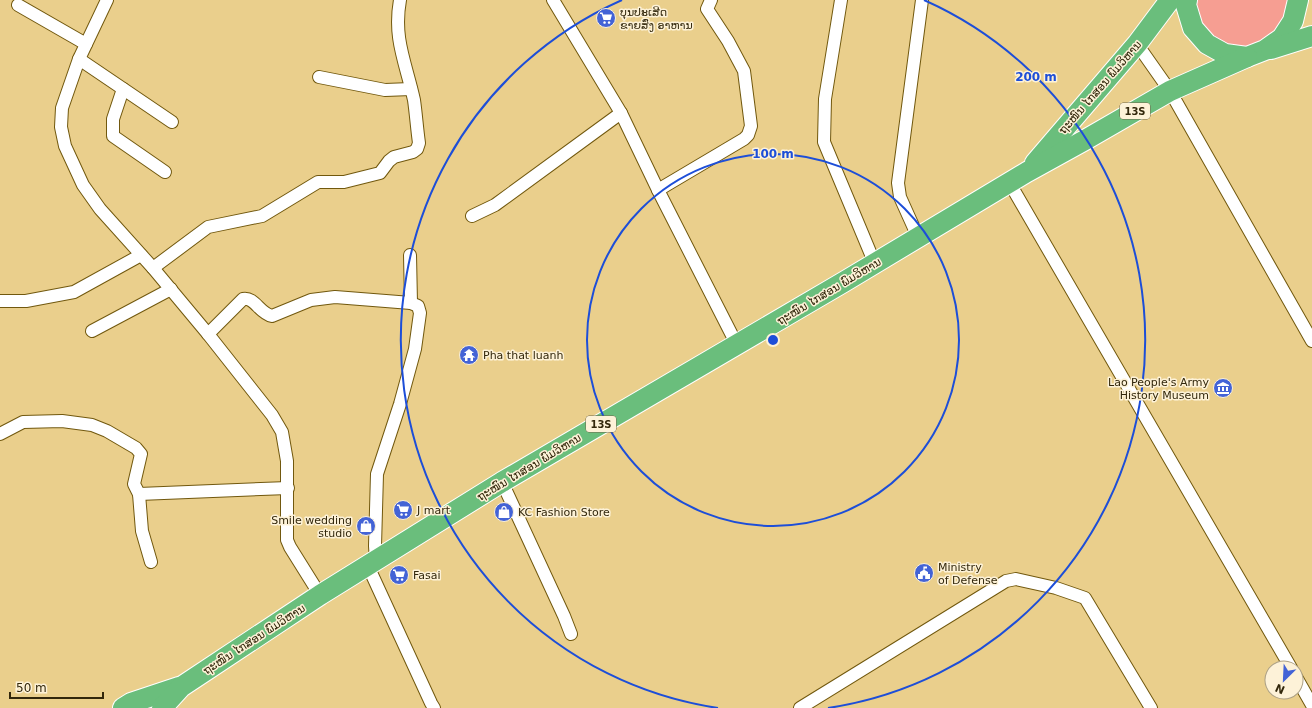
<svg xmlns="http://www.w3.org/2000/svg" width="1312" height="708" font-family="'DejaVu Sans','Noto Sans Lao',sans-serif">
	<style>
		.green { fill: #f69e92 }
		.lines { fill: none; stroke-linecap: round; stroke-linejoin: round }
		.minor-casing { stroke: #71580e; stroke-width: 14 }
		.trunk-casing { stroke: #fff; stroke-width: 22 }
		.minor { stroke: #fff; stroke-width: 12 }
		.trunk { stroke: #6abe7c; stroke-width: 20 }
		.ring { fill: none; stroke: #1d4ed8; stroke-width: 2 }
		.labels { text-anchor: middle; stroke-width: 3; stroke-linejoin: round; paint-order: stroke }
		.shield { fill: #fdf2d8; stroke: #6f6448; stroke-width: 1 }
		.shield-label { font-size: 10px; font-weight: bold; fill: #32270b }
		.poi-label { font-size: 11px; fill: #32270b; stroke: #fdf2d8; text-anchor: start }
		.street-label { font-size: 11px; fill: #32270b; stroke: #fdf2d8 }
		.centre { fill: #1d4ed8; stroke: #fdf2d8; stroke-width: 2 }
		.ring-label { font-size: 12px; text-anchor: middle; font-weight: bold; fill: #1d4ed8; stroke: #fdf2d8; stroke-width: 3; stroke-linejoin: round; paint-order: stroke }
	</style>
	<rect width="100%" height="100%" fill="#eacf8c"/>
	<!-- green -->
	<path class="green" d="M 1190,0 L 1294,0 L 1290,20 L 1247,54 L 1210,42 Z"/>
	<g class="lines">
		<!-- minor casing -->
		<g class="minor-casing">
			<g id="minor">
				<path d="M 107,0 L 79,59 L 62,108 L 61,127 L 65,146 L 83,185 L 100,209 L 153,268 L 208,334 L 272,415 L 282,432 L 287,461 L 287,540 L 290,547 L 320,595"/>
				<path d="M 553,0 L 621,113 L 658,190 L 737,345"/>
				<path d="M 841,0 L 825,99 L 824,142 L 875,264"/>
				<path d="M 18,5 L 86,44"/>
				<path d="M 1137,44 L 1170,91 L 1312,341"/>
				<path d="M 79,59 L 172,122"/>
				<path d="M 319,77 L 385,90 L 411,89"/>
				<path d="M 123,89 L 113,119 L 113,136 L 165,172"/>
				<path d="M 1009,182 L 1291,668"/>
				<path d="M 658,190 L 744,139 L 748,135 L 751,126 L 744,71 L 728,41 L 707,9 L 711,0"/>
				<path d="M 472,216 L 495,205 L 621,113"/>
				<path d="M 918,237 L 900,197 L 898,183 L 922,0"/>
				<path d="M 410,255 L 411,303"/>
				<path d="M 153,268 L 208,227 L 262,216 L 318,182 L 344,182 L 380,173 L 389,161 L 394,157 L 413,152 L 417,149 L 419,143 C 417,129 416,114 414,100 C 406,63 393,39 400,0"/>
				<path d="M 0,301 L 26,301 L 74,292 L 141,255"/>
				<path d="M 92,331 L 171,289"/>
				<path d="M 208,334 L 243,299 C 255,297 259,313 272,316 L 311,300 L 335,297 L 411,303 L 418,306 L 420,313 L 415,349 L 400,404 L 377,474 L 375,546 L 376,561"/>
				<path d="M 0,434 L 23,422 L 62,421 L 92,425 L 107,431 L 136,448 L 141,454 L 134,484 L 139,494 L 142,531 L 151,562"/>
				<path d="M 502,482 L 564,616 L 571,634"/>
				<path d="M 139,494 L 288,488"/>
				<path d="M 368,566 L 431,703 L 434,708"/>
				<path d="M 1296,677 L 1312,705"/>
				<path d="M 800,708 L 1006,581 L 1016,579 L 1056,588 L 1085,598 L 1151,708"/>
			</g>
		</g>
		<!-- trunk casing -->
		<g class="trunk-casing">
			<g id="trunk">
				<path d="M 1187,0 L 1186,5 L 1193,28 L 1207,44 L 1225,54 L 1247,57 L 1265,50 L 1282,38 L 1293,21 L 1298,0"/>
				<path d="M 1271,49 L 1312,36"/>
				<path d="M 1035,163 L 1137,44 L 1170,0"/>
				<path d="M 123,708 L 131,703 L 179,687"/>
				<path d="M 162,708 L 181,687 L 320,595 L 502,482 L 842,283 L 1027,172 L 1085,140 L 1170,91 L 1247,57"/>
			</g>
		</g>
		<!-- minor -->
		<use href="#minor" class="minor"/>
		<!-- trunk -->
		<use href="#trunk" class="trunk"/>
	</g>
	<!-- distance rings -->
	<g class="ring">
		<circle cx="773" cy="340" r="186"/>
		<path d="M718 708A372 372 0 0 1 622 0M924 0A372 372 0 0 1 828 708"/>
	</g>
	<!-- icons -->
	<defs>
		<g id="supermarket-disc" transform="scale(1)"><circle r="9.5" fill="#4363d6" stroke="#fdf2d8"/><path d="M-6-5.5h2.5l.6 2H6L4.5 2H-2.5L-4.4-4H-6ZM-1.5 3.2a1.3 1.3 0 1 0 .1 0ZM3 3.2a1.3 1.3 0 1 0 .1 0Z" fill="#fff"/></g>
		<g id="temple-disc" transform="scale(1)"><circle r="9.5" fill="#4363d6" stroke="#fdf2d8"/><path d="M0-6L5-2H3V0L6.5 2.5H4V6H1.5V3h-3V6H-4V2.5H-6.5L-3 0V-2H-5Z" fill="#fff"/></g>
		<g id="museum-disc" transform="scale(1)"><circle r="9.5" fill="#4363d6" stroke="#fdf2d8"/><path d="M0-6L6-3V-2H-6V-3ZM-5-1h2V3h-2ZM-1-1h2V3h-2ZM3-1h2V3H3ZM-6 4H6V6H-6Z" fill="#fff"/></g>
		<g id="shop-disc" transform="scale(1)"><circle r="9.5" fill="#4363d6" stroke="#fdf2d8"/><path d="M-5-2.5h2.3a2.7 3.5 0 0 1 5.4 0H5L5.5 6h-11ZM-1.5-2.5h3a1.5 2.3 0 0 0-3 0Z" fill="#fff"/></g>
		<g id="civic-disc" transform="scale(1)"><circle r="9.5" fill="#4363d6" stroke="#fdf2d8"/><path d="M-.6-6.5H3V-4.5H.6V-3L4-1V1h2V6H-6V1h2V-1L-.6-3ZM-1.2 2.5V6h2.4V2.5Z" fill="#fff"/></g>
	</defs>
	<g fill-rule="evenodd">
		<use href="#supermarket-disc" x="606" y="18"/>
		<use href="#temple-disc" x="469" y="355"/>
		<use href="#museum-disc" x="1223" y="388"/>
		<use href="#supermarket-disc" x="403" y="510"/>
		<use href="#shop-disc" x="504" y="512"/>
		<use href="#shop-disc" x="366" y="526"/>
		<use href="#civic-disc" x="924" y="573"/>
		<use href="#supermarket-disc" x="399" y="575"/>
	</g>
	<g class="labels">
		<!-- shield labels -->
		<g class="shield">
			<rect x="1120" y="103" width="30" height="16" rx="3"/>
			<rect x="586" y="416" width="30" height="16" rx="3"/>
		</g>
		<g class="shield-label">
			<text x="1135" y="115">13S</text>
			<text x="601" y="428">13S</text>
		</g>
		<!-- poi labels -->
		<g class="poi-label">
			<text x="620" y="16">ບຸນປະເສີດ<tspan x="620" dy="13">ຂາຍສົ່ງ ອາຫານ</tspan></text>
			<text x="483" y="359">Pha that luanh</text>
			<text x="1209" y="386" text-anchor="end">Lao People's Army<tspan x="1209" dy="13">History Museum</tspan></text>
			<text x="417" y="514">J mart</text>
			<text x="518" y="516">KC Fashion Store</text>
			<text x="352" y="524" text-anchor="end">Smile wedding<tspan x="352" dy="13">studio</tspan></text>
			<text x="938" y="571">Ministry<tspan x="938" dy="13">of Defense</tspan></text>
			<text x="413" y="579">Fasai</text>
		</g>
		<!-- street labels -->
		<g class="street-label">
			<text transform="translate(1100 87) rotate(-49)" y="4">ຖະໜົນ ໄກສອນ ພົມວິຫານ</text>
			<text transform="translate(829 291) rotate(-31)" y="4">ຖະໜົນ ໄກສອນ ພົມວິຫານ</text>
			<text transform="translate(529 467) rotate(-31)" y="4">ຖະໜົນ ໄກສອນ ພົມວິຫານ</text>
			<text transform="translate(254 639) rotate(-33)" y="4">ຖະໜົນ ໄກສອນ ພົມວິຫານ</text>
		</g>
	</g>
	<circle cx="773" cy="340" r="6" class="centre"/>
	<g class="ring-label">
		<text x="1036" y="81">200 m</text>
		<text x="773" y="158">100 m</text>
	</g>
	<!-- north arrow -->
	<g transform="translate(1284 680) rotate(204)"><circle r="19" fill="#fdf2d8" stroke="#aca186"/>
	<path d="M0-3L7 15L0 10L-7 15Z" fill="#4363d6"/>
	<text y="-6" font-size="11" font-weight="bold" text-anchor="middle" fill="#32270b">N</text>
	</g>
	<!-- scale -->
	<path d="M10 692v6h93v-6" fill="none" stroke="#32270b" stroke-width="2"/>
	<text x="16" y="692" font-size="12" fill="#32270b" stroke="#fdf2d8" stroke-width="3" paint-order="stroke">50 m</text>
</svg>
